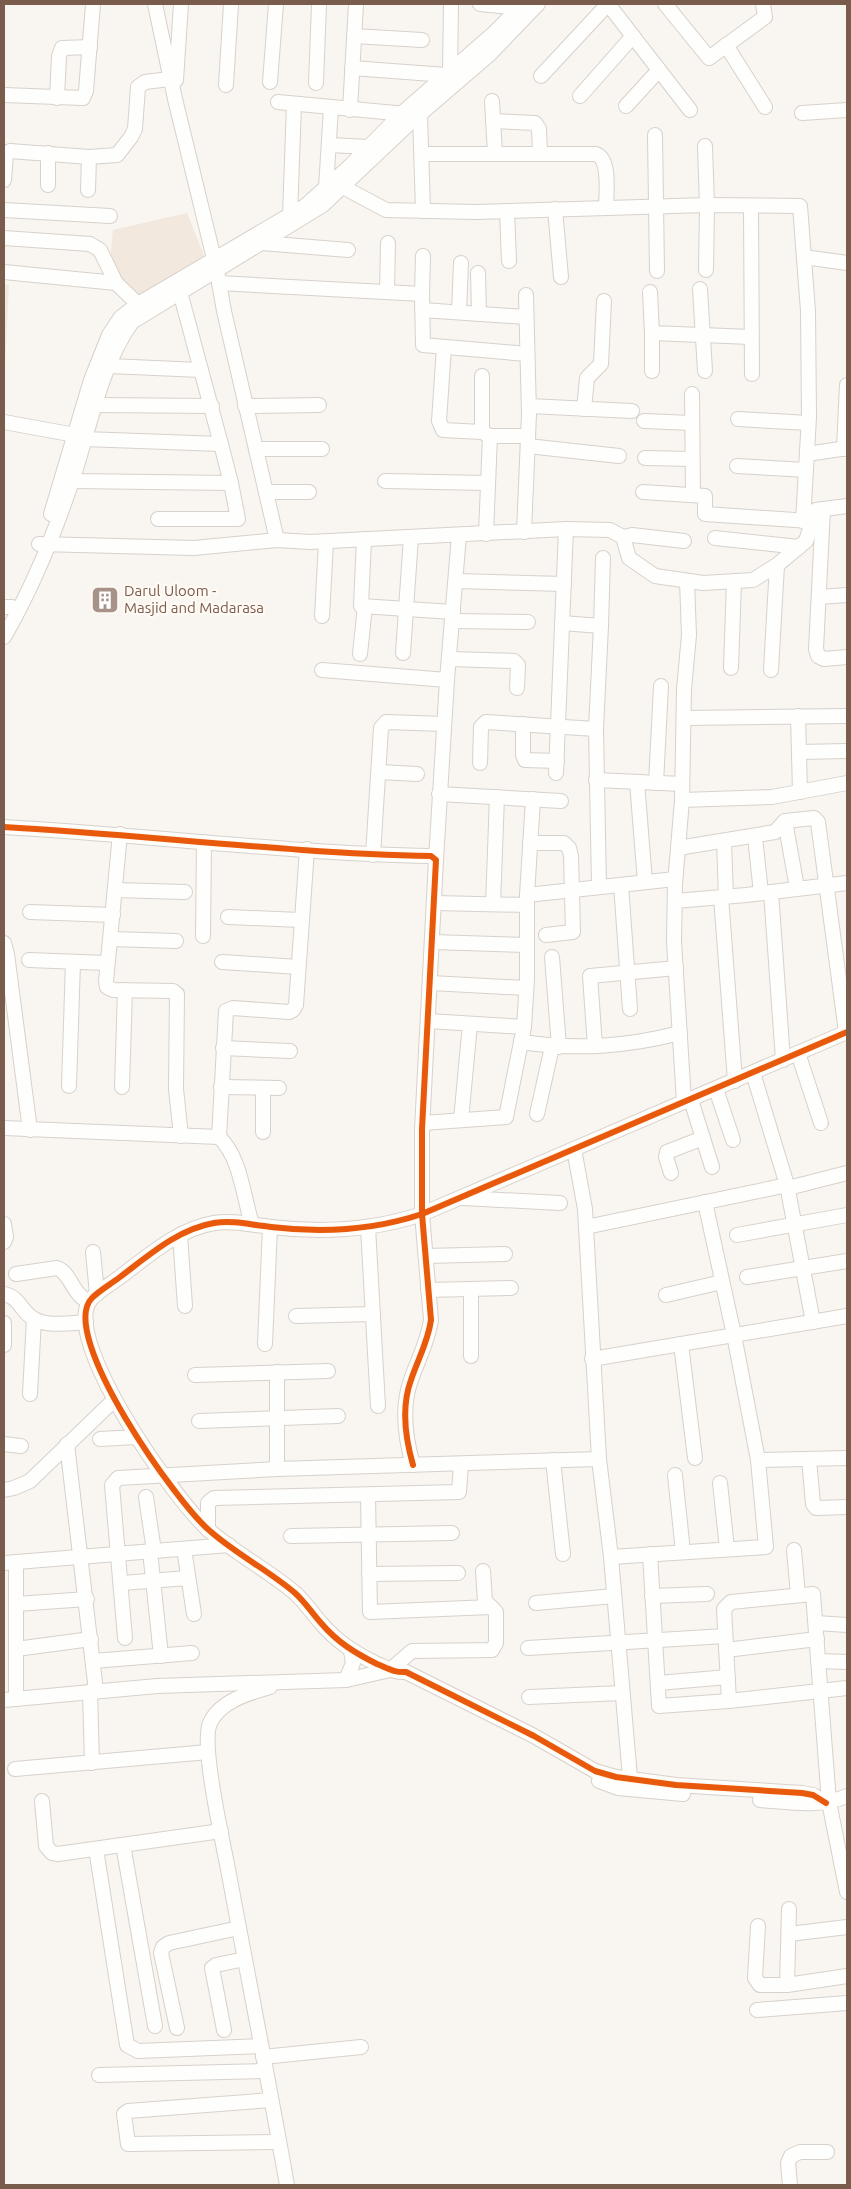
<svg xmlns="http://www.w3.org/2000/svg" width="851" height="2189" font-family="Ubuntu,sans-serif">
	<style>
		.residential { fill: #f2e8de }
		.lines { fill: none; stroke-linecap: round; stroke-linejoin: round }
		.minor-casing { stroke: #d7d1cb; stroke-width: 16 }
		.minor { stroke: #fefefd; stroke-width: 14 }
		.cycleway-casing { stroke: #fffaf3; stroke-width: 9 }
		.cycleway { stroke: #e8590c; stroke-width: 6 }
		.labels { text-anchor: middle; stroke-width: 4.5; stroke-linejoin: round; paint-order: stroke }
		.poi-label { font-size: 15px; fill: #7a5c4d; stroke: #fffaf3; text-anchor: start }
	</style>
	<rect width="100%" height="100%" fill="#f9f5f0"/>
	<!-- residential -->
	<g class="residential">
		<path d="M 187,213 L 207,263 L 147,306 L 109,270 L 113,230 Z"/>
		<path d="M 4,284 L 9,285 L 4,384 Z"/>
	</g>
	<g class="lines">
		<!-- minor casing -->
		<g class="minor-casing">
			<g id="minor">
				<path d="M 155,4 L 175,99 L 217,271 L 224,311 L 277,540"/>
				<path d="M 480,4 L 520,8"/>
				<path d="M 608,4 L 690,110"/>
				<path d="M 665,4 L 709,58 L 765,17 L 763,4"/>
				<path d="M 354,36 L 422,40"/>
				<path d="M 726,45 L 765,107"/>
				<path d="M 352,68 L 446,75"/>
				<path d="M 450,72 L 451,4"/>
				<path d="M 541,76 L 608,4"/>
				<path d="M 176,80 L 181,4"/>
				<path d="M 270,82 L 276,4"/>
				<path d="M 316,83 L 319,4"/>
				<path d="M 226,85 L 231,4"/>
				<path d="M 4,95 L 83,98 L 86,91 L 93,4"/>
				<path d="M 580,96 L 633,36"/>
				<path d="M 57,98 L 59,56 L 62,48 L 90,47"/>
				<path d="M 492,101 L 495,154"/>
				<path d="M 278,102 L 406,114"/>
				<path d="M 294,104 L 290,216 L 295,221"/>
				<path d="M 626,106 L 659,70"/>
				<path d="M 350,110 L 356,4"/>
				<path d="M 802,113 L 847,110"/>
				<path d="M 420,114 L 423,211"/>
				<path d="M 493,121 L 535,123 L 539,129 L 540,154"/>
				<path d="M 655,135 L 657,271"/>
				<path d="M 329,145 L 369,147"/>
				<path d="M 705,146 L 707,205 L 706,270"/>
				<path d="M 422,154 L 596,154 C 611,160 606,194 606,208"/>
				<path d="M 4,180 L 6,154 L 10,151 L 89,157 L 117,155 L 131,137 L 135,129 L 138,87 L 145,82 L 170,79"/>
				<path d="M 48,185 L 48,153"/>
				<path d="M 343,187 L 386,210 L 476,212 L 707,205 L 800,206 L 808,311 L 809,417 L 803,521"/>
				<path d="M 326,188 L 331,108"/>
				<path d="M 88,190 L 89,157"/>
				<path d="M 751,207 L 752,374"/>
				<path d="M 555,209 L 561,277"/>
				<path d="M 4,210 L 110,216"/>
				<path d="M 507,211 L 509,261"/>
				<path d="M 4,238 L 90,244 L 100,250 L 116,283"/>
				<path d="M 262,243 L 348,250"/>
				<path d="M 804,257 L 847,263"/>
				<path d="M 4,272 L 116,283 L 144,310"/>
				<path d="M 478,273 L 479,314"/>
				<path d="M 219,283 L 422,294 L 423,345 L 527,354"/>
				<path d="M 700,289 L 705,371"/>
				<path d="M 387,292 L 388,243"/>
				<path d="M 650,292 L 652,333 L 751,337"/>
				<path d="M 422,294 L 423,256"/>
				<path d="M 422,310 L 526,317"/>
				<path d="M 459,312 L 461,263"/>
				<path d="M 652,333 L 652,371"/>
				<path d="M 444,347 L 439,421 L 443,430 L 482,432 L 490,436 L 528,436"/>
				<path d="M 109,366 L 201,370 L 180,292"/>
				<path d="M 482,376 L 482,432"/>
				<path d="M 692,394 L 693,495"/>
				<path d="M 96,405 L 212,406"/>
				<path d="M 245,406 L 319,405"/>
				<path d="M 529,406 L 632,411"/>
				<path d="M 584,409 L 587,378 L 601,364 L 604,301"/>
				<path d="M 738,419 L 808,423"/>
				<path d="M 644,421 L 692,423"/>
				<path d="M 4,422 L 75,435"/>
				<path d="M 84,439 L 221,444 L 201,370"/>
				<path d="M 528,446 L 619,456"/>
				<path d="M 256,449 L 322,449"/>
				<path d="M 844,449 L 847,385"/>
				<path d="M 807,454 L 847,448"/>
				<path d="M 645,458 L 692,459"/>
				<path d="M 737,466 L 806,470"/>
				<path d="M 72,481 L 231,483 L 221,444"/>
				<path d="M 385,481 L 487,483"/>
				<path d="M 266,492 L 309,492"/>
				<path d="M 643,492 L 705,496 L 705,514 L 810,521"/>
				<path d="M 823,509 L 816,649 L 818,656 L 824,659 L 847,657"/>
				<path d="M 51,514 L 91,380 L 109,335 L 121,317 L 138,304 L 305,206 L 350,166 L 402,113 L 494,33 L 523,4"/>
				<path d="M 158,519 L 238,519 L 231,483"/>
				<path d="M 524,532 L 529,414 L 526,295"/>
				<path d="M 486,534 L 490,436"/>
				<path d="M 623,537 L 632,535 L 684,541"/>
				<path d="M 715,538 L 799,547"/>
				<path d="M 364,539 L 361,606 L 453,612"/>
				<path d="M 39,544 L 194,548 L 277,540 L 310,542 L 566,529 L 610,530 L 623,537 L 629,558 L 655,576 L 703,583 L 753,580 L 777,565 L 806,541 L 816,510 L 847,506"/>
				<path d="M 456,581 L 564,584"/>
				<path d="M 819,597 L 847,595"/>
				<path d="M 4,607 L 12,607"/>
				<path d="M 322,616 L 326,542"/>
				<path d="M 453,621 L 528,622"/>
				<path d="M 562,623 L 601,626 L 596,729 L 599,887"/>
				<path d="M 601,626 L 603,558"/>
				<path d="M 4,637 C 33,587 54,535 72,481 C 89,431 101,364 132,322 L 323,205 L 411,122 L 490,54 L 538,4"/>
				<path d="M 403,653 L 411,537"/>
				<path d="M 360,654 L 365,606"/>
				<path d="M 450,659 L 514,661 L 518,665 L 517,688"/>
				<path d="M 731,668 L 734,581"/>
				<path d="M 322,670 L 447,680"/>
				<path d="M 771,670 L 777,565"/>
				<path d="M 798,716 L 800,792"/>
				<path d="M 685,718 L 847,716"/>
				<path d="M 523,724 L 523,755 L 525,760 L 557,761"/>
				<path d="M 799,752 L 847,751"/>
				<path d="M 480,763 L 481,727 L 486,722 L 596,729"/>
				<path d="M 379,772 L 417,774"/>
				<path d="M 556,773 L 566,529"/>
				<path d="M 596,780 L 682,784"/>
				<path d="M 637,782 L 645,882"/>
				<path d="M 656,783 L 661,686"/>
				<path d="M 439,794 L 561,801"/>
				<path d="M 682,800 L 772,797 L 847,783"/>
				<path d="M 785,821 L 797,888"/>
				<path d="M 4,827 C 146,835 288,853 431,856 L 436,860 L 422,1129 L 422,1214 L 431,1320 C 428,1342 418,1359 411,1380 C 401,1407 405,1437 413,1465"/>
				<path d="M 120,834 L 106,981 L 107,987 L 113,990 L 173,991 L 177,994 L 176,1089 L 181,1136"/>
				<path d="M 755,837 L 761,893"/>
				<path d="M 724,842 L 726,897"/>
				<path d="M 530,843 L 564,843 L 569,848 L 571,856 L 573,932 L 546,935"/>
				<path d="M 678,848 L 775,832 L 785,821 L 814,818 L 818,822 L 846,1032"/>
				<path d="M 373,855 L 381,728 L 386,722 L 444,724"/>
				<path d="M 436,860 L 447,680 L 459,535"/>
				<path d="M 621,885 L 630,1009"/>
				<path d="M 115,890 L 185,892"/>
				<path d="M 771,892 L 783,1060"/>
				<path d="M 527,895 L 675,879"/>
				<path d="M 721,897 L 735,1081"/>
				<path d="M 675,901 L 746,895 L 847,883"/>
				<path d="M 435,903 L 527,905"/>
				<path d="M 493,904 L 497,797"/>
				<path d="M 30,912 L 113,915"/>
				<path d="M 228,917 L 300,920"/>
				<path d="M 203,936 L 204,842"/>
				<path d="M 111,939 L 176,941"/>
				<path d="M 433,942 L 527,945"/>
				<path d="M 4,943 L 7,954 L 30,1130"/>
				<path d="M 552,957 L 559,1047"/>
				<path d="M 29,960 L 106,963"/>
				<path d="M 222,962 L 298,967"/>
				<path d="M 431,983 L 526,988"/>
				<path d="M 429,1021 L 524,1027"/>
				<path d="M 521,1042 C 577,1050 625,1047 680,1033"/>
				<path d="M 595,1046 L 590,976 L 676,968"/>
				<path d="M 223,1048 L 290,1051"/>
				<path d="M 798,1053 L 821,1123"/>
				<path d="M 753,1073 L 787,1185"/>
				<path d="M 69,1086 L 73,962"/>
				<path d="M 122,1087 L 125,990"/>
				<path d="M 221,1087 L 279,1088"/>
				<path d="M 716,1089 L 733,1140"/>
				<path d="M 691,1100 L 712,1167"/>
				<path d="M 684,1102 L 674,941 L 675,884 L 682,800 L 684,689 L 689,635 L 687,581"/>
				<path d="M 537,1114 L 552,1047"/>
				<path d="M 461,1120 L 470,1024"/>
				<path d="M 423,1123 L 506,1117 L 524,1027 L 527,979 L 527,895 L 533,799"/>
				<path d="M 4,1128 L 219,1137 L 226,1011 L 233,1008 L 289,1012 L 293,1010 L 296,1005 L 307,849"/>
				<path d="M 263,1132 L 263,1088"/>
				<path d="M 219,1137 C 241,1158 243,1196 252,1224"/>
				<path d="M 574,1149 L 585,1209 L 599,1459 L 611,1557 L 631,1789"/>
				<path d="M 671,1173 L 666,1157 L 667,1152 L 703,1138"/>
				<path d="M 788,1188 L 847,1173"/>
				<path d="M 463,1198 L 560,1203"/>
				<path d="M 705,1202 L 734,1335 L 758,1460 L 847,1458"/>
				<path d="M 4,1224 L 6,1237 L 4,1242"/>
				<path d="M 368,1227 L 378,1406"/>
				<path d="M 586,1227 L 787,1185 L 813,1322"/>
				<path d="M 180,1235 L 185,1306"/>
				<path d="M 737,1235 L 847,1215"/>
				<path d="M 93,1252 L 97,1294"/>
				<path d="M 426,1256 L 505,1254"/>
				<path d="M 16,1274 L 57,1268 C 71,1273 71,1293 89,1302"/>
				<path d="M 747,1277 L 847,1261"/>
				<path d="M 471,1289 L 471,1356"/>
				<path d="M 428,1290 L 511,1288"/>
				<path d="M 4,1294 C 20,1297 21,1312 34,1319 C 48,1327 70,1323 86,1322"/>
				<path d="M 666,1295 L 722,1282"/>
				<path d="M 296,1316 L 373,1314"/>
				<path d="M 4,1323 L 4,1345"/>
				<path d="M 265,1344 L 270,1227"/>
				<path d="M 681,1344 L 695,1458"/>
				<path d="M 592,1359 L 847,1316"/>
				<path d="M 277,1372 L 277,1469"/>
				<path d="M 195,1375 L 328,1371"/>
				<path d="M 30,1394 L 34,1319"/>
				<path d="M 199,1421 L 338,1416"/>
				<path d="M 100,1439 L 137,1437"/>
				<path d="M 4,1444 L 21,1446"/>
				<path d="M 67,1444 L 96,1691"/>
				<path d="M 809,1459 L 813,1504 L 816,1508 L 847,1507"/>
				<path d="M 553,1460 L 563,1554"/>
				<path d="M 675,1475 L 683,1552"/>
				<path d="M 720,1483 L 727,1549"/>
				<path d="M 4,1490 L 14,1488 L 30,1481 L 114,1400"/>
				<path d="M 368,1495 L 370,1612 L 491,1607"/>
				<path d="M 146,1497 L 154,1551"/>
				<path d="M 208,1530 L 208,1503 L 214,1498 L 459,1492 L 461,1464"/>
				<path d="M 291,1536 L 452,1533"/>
				<path d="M 184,1549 L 194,1614"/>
				<path d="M 794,1550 L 798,1595"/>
				<path d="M 150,1551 L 161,1656"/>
				<path d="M 650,1554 L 659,1706 L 729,1701 L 847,1688"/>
				<path d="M 611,1557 L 766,1547 L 758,1460"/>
				<path d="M 16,1562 L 16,1699"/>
				<path d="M 4,1563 L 229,1545"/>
				<path d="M 369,1574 L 458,1573"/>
				<path d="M 122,1583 L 188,1578"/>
				<path d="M 652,1596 L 707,1594"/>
				<path d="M 536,1603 L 614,1596"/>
				<path d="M 16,1604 L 87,1599"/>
				<path d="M 816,1623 L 847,1625"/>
				<path d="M 125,1638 L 112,1485 L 118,1478 L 277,1469 L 599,1459"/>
				<path d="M 528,1648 L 725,1636"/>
				<path d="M 16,1649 L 91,1639"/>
				<path d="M 726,1650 L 817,1639"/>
				<path d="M 93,1661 L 192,1653"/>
				<path d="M 818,1661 L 847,1662"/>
				<path d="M 346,1680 L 353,1663 L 351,1651"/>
				<path d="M 658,1683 L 728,1677"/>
				<path d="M 270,1687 C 249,1693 220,1701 210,1723 C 200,1746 225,1850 230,1880 C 249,1982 269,2083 287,2185"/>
				<path d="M 90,1692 L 92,1763"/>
				<path d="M 529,1697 L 622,1693"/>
				<path d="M 4,1700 L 157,1686 L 346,1680 L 390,1670 L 412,1651 L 492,1650 L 496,1643 L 496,1612 L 485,1601 L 483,1571"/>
				<path d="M 729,1701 L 724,1609 L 731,1602 L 813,1594 L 829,1802 L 847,1892"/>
				<path d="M 15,1769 L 208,1752"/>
				<path d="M 599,1781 L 618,1788 L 683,1794"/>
				<path d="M 760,1800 C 789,1802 819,1808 847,1796"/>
				<path d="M 42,1801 L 46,1846 L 52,1853 L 58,1854 L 221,1831"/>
				<path d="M 826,1803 L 813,1795 L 802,1793 L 676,1785 L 616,1777 L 595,1771 L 534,1736 L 406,1672 C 395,1673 387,1668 377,1664 C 355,1653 337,1642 321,1623 C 312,1613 305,1602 295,1593 C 268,1570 236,1554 210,1531 C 178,1505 56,1334 92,1298 C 100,1290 111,1284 120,1277 C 148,1256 178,1229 214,1223 C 234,1220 251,1225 271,1227 C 321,1233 374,1230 422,1214 L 847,1032"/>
				<path d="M 123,1845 L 155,2026"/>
				<path d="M 96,1849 L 127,2045 L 138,2051 L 261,2046"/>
				<path d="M 758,1926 L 755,1978 L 760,1985 L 787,1985 L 847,1976"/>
				<path d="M 789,1934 L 847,1927"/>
				<path d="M 787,1985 L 789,1909"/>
				<path d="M 757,2010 L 847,2003"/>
				<path d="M 177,2028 L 161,1953 L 163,1947 L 169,1943 L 239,1928"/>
				<path d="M 224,2030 L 212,1968 L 216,1965 L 245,1959"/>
				<path d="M 263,2057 L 361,2047"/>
				<path d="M 99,2075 L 265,2071"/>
				<path d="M 271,2100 L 128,2111 L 124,2114 L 128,2144 L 279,2142"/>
				<path d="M 790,2185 L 788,2163 L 791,2156 L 800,2152 L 827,2152"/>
			</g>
		</g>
		<!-- minor -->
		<use href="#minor" class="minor"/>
		<!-- cycleway casing -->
		<g class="cycleway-casing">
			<g id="cycleway">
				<path d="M 4,827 C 146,835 288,853 431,856 L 436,860 L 422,1129 L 422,1214 L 431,1320 C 428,1342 418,1359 411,1380 C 401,1407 405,1437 413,1465"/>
				<path d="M 826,1803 L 813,1795 L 802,1793 L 676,1785 L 616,1777 L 595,1771 L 534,1736 L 406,1672 C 395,1673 387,1668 377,1664 C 355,1653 337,1642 321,1623 C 312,1613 305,1602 295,1593 C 268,1570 236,1554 210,1531 C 178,1505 56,1334 92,1298 C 100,1290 111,1284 120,1277 C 148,1256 178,1229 214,1223 C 234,1220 251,1225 271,1227 C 321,1233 374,1230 422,1214 L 847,1032"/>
			</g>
		</g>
		<!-- cycleway -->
		<use href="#cycleway" class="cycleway"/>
	</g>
	<!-- icons -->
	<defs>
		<g id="building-square" transform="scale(1.4375)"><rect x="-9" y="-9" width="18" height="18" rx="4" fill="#a69286" stroke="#fffaf3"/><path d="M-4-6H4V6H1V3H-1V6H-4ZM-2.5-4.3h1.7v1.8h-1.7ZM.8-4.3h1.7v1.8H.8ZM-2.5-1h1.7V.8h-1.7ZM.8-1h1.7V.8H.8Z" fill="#fff"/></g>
	</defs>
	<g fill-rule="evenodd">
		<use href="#building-square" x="105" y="600"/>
	</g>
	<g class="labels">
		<!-- poi labels -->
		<g class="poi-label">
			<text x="124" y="596">Darul Uloom -<tspan x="124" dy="17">Masjid and Madarasa</tspan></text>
		</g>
	</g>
	<!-- border -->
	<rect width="851" height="2189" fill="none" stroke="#7a5c4d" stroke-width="10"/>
</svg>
